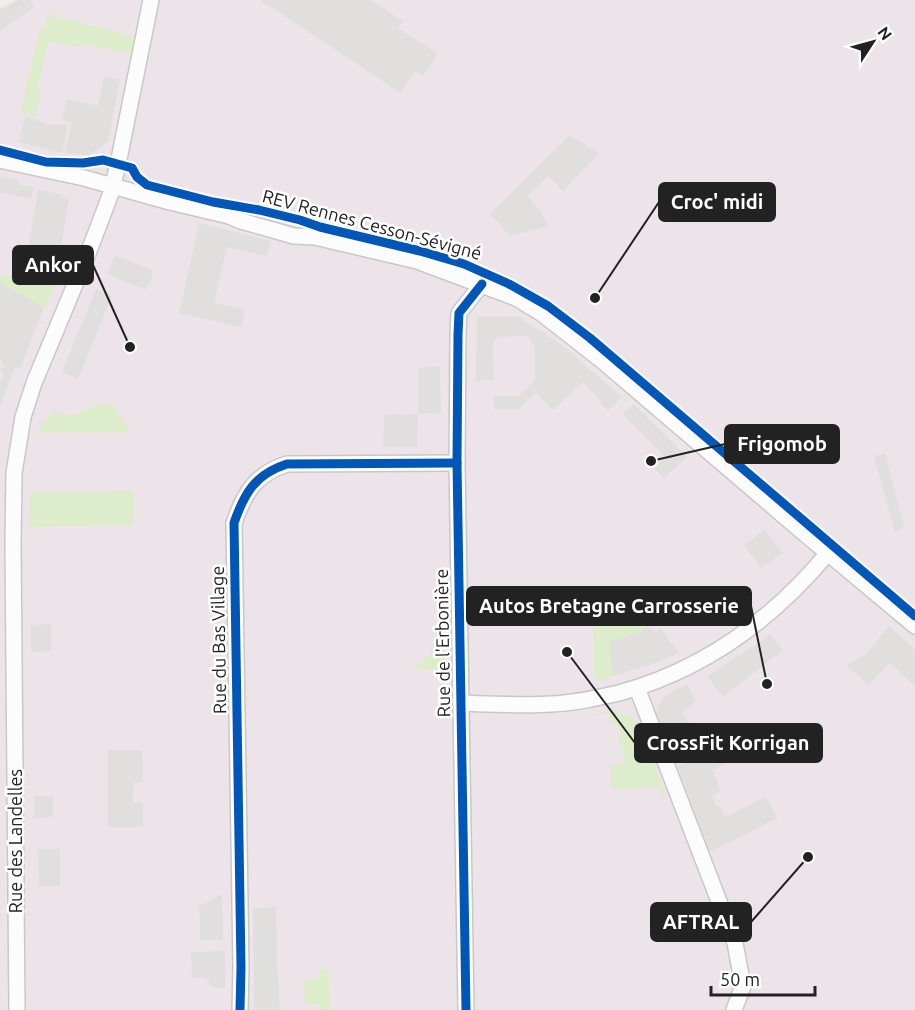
<svg xmlns="http://www.w3.org/2000/svg" width="915" height="1010" font-family="Ubuntu,sans-serif">
	<style>
		.industrial { fill: #ede4e9 }
		.grass { fill: #ddeccb }
		.parking { fill: #e0dfde }
		.lines { fill: none; stroke-linecap: round; stroke-linejoin: round }
		.minor-casing { stroke: #c9c8c7; stroke-width: 18 }
		.minor { stroke: #fdfcfc; stroke-width: 15 }
		.cycleway-casing { stroke: #fff; stroke-width: 13 }
		.cycleway { stroke: #0057b8; stroke-width: 9 }
		.labels { text-anchor: middle; stroke-width: 5; stroke-linejoin: round; paint-order: stroke }
		.street-label { font-size: 18px; fill: #222; stroke: #fff }
		.leader { fill: none; stroke: #222; stroke-width: 2 }
		.callout-dot { fill: #222; stroke: #fff; stroke-width: 2 }
		.callout { fill: #222; stroke: #222; stroke-width: 2 }
		.callout-label { font-size: 20px; text-anchor: middle; font-weight: bold; fill: #fff }
	</style>
	<rect width="100%" height="100%" fill="#f0eeeb"/>
	<!-- industrial -->
	<path class="industrial" d="M 15,0 L 915,0 L 915,1010 L 0,1010 L 0,8 Z"/>
	<!-- grass -->
	<g class="grass">
		<path d="M 53,11 L 52,16 L 118,32 L 135,38 L 132,53 L 129,52 L 128,53 L 82,44 L 81,48 L 49,41 L 37,89 L 41,91 L 35,116 L 21,112 L 40,28 L 44,28 L 48,13 Z"/>
		<path d="M 61,249 L 68,251 L 46,308 L 0,283 L 0,275 L 38,281 L 43,252 L 59,254 Z"/>
		<path d="M 112,403 L 131,432 L 40,433 L 42,421 L 46,422 L 48,417 L 51,418 L 53,411 L 72,416 L 88,408 Z"/>
		<path d="M 133,491 L 133,525 L 29,527 L 30,492 Z"/>
		<path d="M 625,589 L 649,624 L 640,632 L 609,642 L 613,676 C 601,681 591,685 594,667 L 593,615 L 476,617 L 476,607 L 603,603 Z"/>
		<path d="M 444,620 L 445,669 L 411,669 C 419,664 428,658 432,649 C 437,639 433,623 444,620 Z"/>
		<path d="M 609,711 C 621,712 631,714 638,724 L 665,793 L 664,798 L 661,798 L 660,787 L 611,789 L 611,764 L 621,764 L 624,762 L 624,750 L 622,746 L 619,746 L 620,726 L 611,725 L 609,714 L 591,715 Z"/>
		<path d="M 700,737 L 707,747 L 684,763 L 680,754 L 673,757 L 670,748 L 678,743 L 681,750 Z"/>
		<path d="M 319,969 L 329,969 L 330,1010 L 319,1010 L 319,1004 L 305,1004 L 304,980 L 318,979 Z"/>
	</g>
	<!-- parking -->
	<g class="parking">
		<path d="M 19,0 L 30,0 L 34,7 L 0,31 L 0,10 Z"/>
		<path d="M 260,0 L 372,0 L 403,21 L 398,28 L 438,54 L 423,76 L 415,71 L 400,93 Z"/>
		<path d="M 104,76 L 120,80 L 108,142 L 89,155 L 65,153 L 72,123 L 62,120 L 67,99 L 98,106 Z"/>
		<path d="M 25,116 L 49,125 L 68,125 L 62,153 L 19,142 Z"/>
		<path d="M 570,135 L 599,153 L 578,176 L 563,191 L 549,176 L 527,196 L 541,211 L 548,226 L 510,236 L 490,214 Z"/>
		<path d="M 0,176 L 18,180 L 18,183 L 20,185 L 33,187 L 31,199 L 0,192 Z"/>
		<path d="M 38,190 L 60,194 L 63,198 L 69,199 L 60,254 L 28,249 Z"/>
		<path d="M 199,223 L 271,241 L 267,256 L 227,247 L 214,303 L 245,310 L 241,327 L 179,313 Z"/>
		<path d="M 115,255 L 154,271 L 146,290 L 107,274 Z"/>
		<path d="M 0,283 L 44,307 L 20,369 L 15,367 L 0,406 L 0,380 L 4,376 L 0,369 L 5,366 L 0,359 Z"/>
		<path d="M 96,289 L 112,296 L 78,379 L 62,372 Z"/>
		<path d="M 477,317 L 519,317 L 562,345 L 622,397 L 608,411 L 600,403 L 601,401 L 583,382 L 553,410 L 536,393 L 518,409 L 494,409 L 494,396 L 519,396 L 535,380 L 535,348 L 531,339 L 526,336 L 498,337 L 493,342 L 494,380 L 476,381 Z"/>
		<path d="M 440,366 L 441,413 L 418,414 L 417,447 L 383,447 L 384,415 L 418,414 L 418,368 Z"/>
		<path d="M 634,404 L 687,457 L 664,478 L 654,468 L 665,457 L 622,413 Z"/>
		<path d="M 885,453 L 904,528 L 895,532 L 874,456 Z"/>
		<path d="M 764,530 L 783,553 L 761,568 L 744,545 Z"/>
		<path d="M 51,624 L 51,651 L 31,652 L 31,625 Z"/>
		<path d="M 648,626 L 654,632 L 660,628 L 679,653 L 658,662 L 613,676 L 609,642 L 640,632 Z"/>
		<path d="M 889,626 L 915,649 L 915,686 L 890,663 L 868,685 L 846,665 L 866,654 Z"/>
		<path d="M 770,634 L 783,650 L 723,697 L 707,676 L 757,644 Z"/>
		<path d="M 687,684 L 696,701 L 682,713 L 700,737 L 681,750 L 678,743 L 670,748 L 658,718 L 657,711 L 658,706 L 666,695 Z"/>
		<path d="M 722,736 L 734,759 L 712,770 L 721,791 L 712,796 L 717,807 L 720,806 L 725,817 L 766,797 L 777,818 L 710,852 L 678,767 Z"/>
		<path d="M 108,750 L 142,750 L 143,782 L 134,782 L 133,802 L 143,802 L 143,827 L 108,827 Z"/>
		<path d="M 34,796 L 53,796 L 53,817 L 34,818 Z"/>
		<path d="M 38,849 L 60,849 L 60,886 L 39,886 Z"/>
		<path d="M 222,894 L 223,940 L 200,940 L 200,916 L 199,915 L 198,907 Z"/>
		<path d="M 276,907 L 277,959 L 280,1010 L 254,1010 L 253,908 Z"/>
		<path d="M 225,951 L 225,988 L 212,988 L 212,986 L 209,985 L 209,980 L 206,980 L 206,978 L 192,977 L 191,952 Z"/>
	</g>
	<g class="lines">
		<!-- minor casing -->
		<g class="minor-casing">
			<g id="minor">
				<path d="M 0,160 L 84,178 L 170,202 L 229,216 L 241,221 L 294,236 L 315,237 L 417,261 L 516,298 L 541,313 L 600,359 L 805,534 L 915,626"/>
				<path d="M 637,688 L 735,943 L 743,986 L 734,1010"/>
				<path d="M 461,703 C 491,704 522,706 552,704 C 575,703 597,698 619,693 C 704,670 772,620 828,553"/>
				<path d="M 17,1010 L 13,544 L 14,473 L 23,417 L 34,383 L 89,251 L 111,193 L 118,164 L 151,0"/>
				<path d="M 240,1010 L 241,967 L 234,523 C 244,494 255,474 287,464 L 457,463"/>
				<path d="M 466,1010 L 457,463 L 458,334 L 459,313 L 482,284"/>
			</g>
		</g>
		<!-- minor -->
		<use href="#minor" class="minor"/>
		<!-- cycleway casing -->
		<g class="cycleway-casing">
			<g id="cycleway">
				<path d="M 0,150 L 46,162 L 83,163 L 103,160 L 132,168 L 137,177 L 147,185 L 213,202 L 259,210 L 300,220 L 320,227 L 420,251 L 464,264 L 509,284 L 548,306 L 590,338 L 915,616"/>
				<path d="M 240,1010 L 241,967 L 234,523 C 244,494 255,474 287,464 L 457,463"/>
				<path d="M 466,1010 L 457,463 L 458,334 L 459,313 L 482,284"/>
			</g>
		</g>
		<!-- cycleway -->
		<use href="#cycleway" class="cycleway"/>
	</g>
	<g class="labels">
		<!-- street labels -->
		<g class="street-label">
			<text transform="translate(372 225) rotate(15)" y="6">REV Rennes Cesson-Sévigné</text>
			<text transform="translate(219 640) rotate(-91)" y="6">Rue du Bas Village</text>
			<text transform="translate(443 643) rotate(-91)" y="6">Rue de l'Erbonière</text>
			<text transform="translate(16 841) rotate(-90)" y="6">Rue des Landelles</text>
		</g>
	</g>
	<!-- callouts -->
	<path class="leader" d="M595 298L659 202M130 347L93 265M651 461L725 444M767 684L751 606M567 652L635 743M808 857L751 922"/>
	<g class="callout-dot">
		<circle cx="595" cy="298" r="6"/>
		<circle cx="130" cy="347" r="6"/>
		<circle cx="651" cy="461" r="6"/>
		<circle cx="767" cy="684" r="6"/>
		<circle cx="567" cy="652" r="6"/>
		<circle cx="808" cy="857" r="6"/>
	</g>
	<g class="callout">
		<rect x="659" y="183" width="116" height="38" rx="6"/>
		<rect x="13" y="246" width="80" height="38" rx="6"/>
		<rect x="725" y="425" width="114" height="38" rx="6"/>
		<rect x="467" y="587" width="284" height="38" rx="6"/>
		<rect x="635" y="724" width="187" height="38" rx="6"/>
		<rect x="651" y="903" width="100" height="38" rx="6"/>
	</g>
	<g class="callout-label">
		<text x="717" y="209">Croc' midi</text>
		<text x="53" y="272">Ankor</text>
		<text x="782" y="451">Frigomob</text>
		<text x="609" y="613">Autos Bretagne Carrosserie</text>
		<text x="728" y="750">CrossFit Korrigan</text>
		<text x="701" y="929">AFTRAL</text>
	</g>
	<!-- north arrow -->
	<g transform="translate(873 42) rotate(54)" stroke="#ffffff" stroke-width="4.5" paint-order="stroke">
	<path d="M0-4.5L10 22L0 15L-10 22Z" fill="#222222"/>
	<text y="-9" font-size="16" font-weight="bold" text-anchor="middle" fill="#222222">N</text>
	</g>
	<!-- scale -->
	<path d="M711 986v9h104v-9" fill="none" stroke="#222222" stroke-width="3"/>
	<text x="720" y="986" font-size="18" fill="#222222" stroke="#ffffff" stroke-width="4.5" paint-order="stroke">50 m</text>
</svg>
